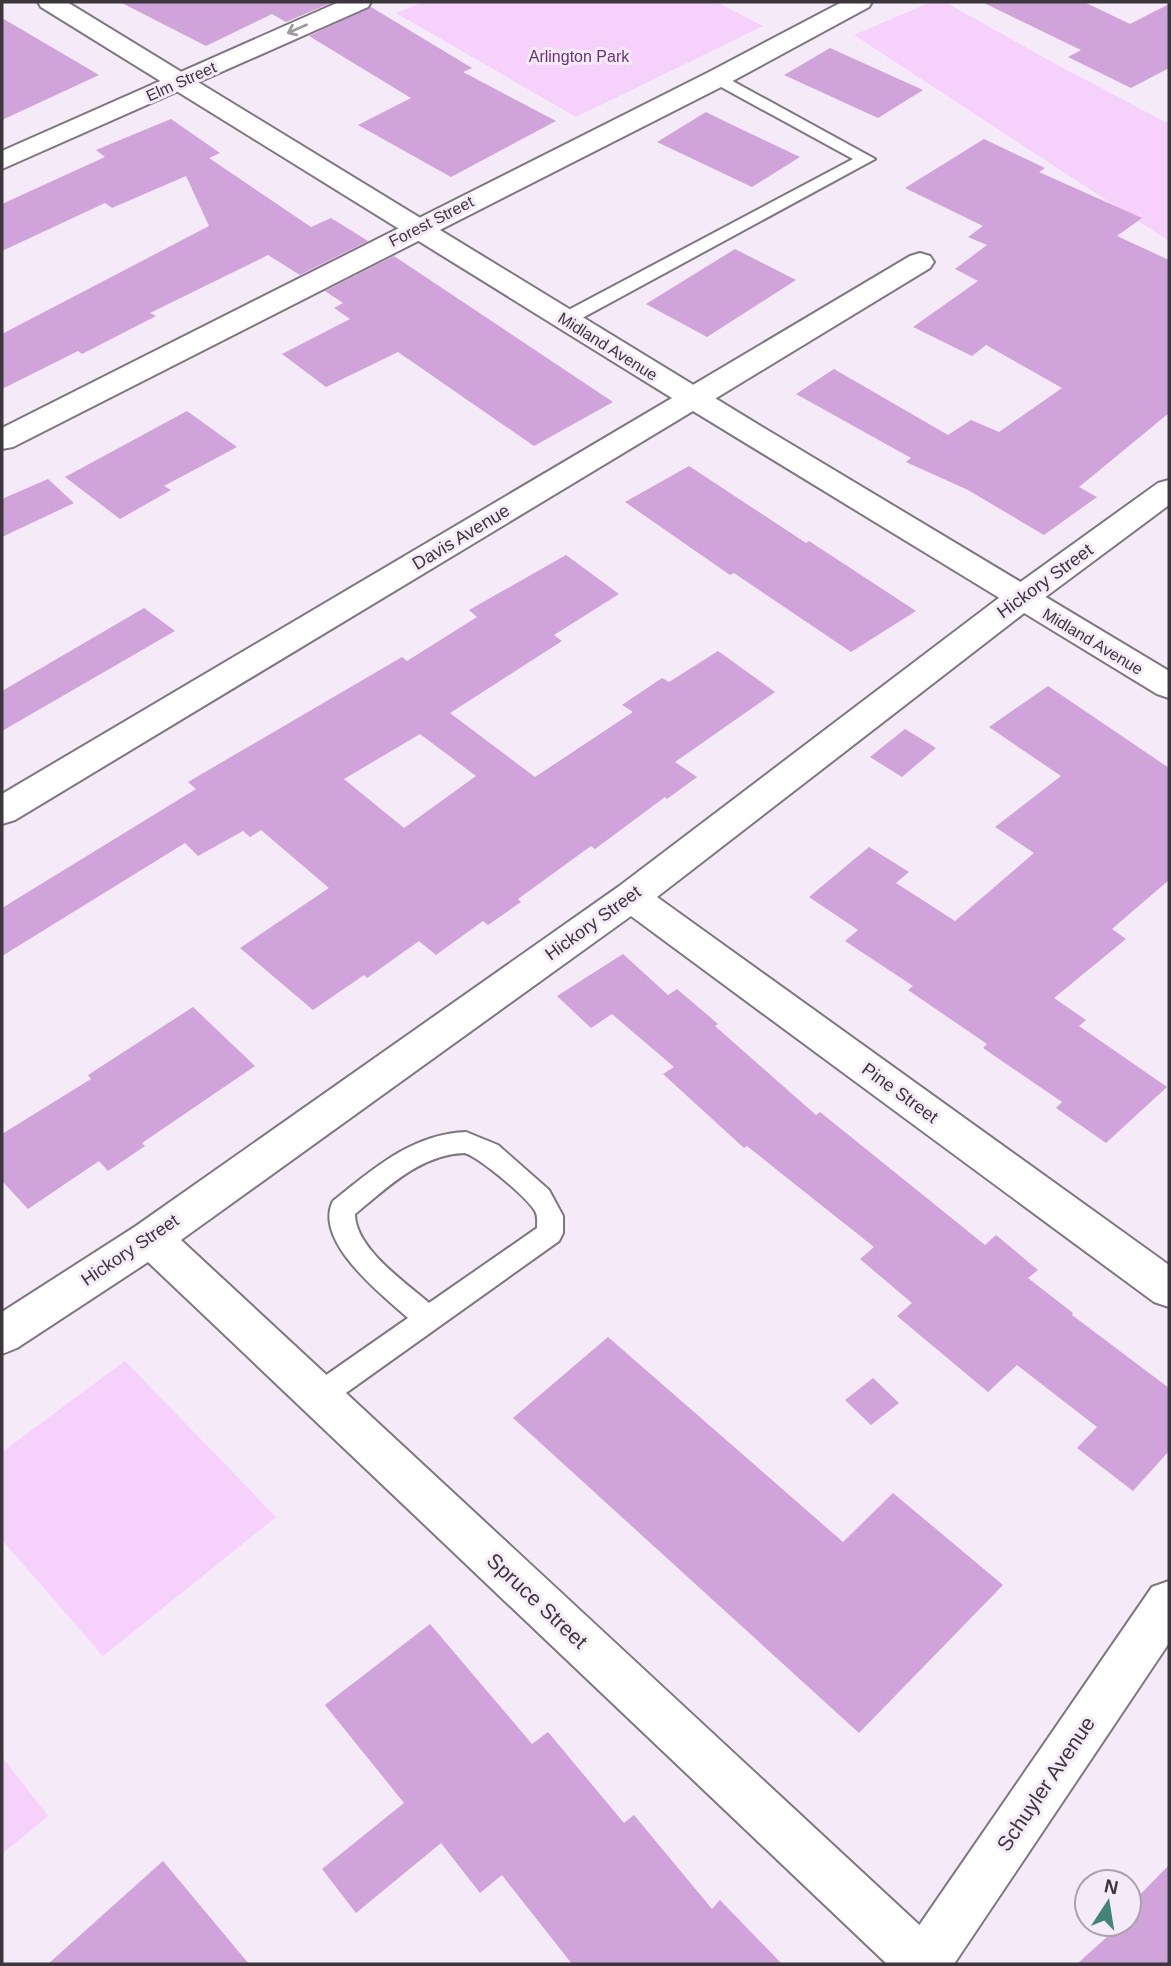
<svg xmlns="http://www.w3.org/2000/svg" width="1171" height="1966" font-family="Helvetica,sans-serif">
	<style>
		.green { fill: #f5d1fc }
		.building { fill: #d0a3da; fill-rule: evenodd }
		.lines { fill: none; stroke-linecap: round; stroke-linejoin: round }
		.lane-casing { stroke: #7f7682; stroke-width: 4 }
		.street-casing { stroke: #7f7682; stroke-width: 4 }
		.secondary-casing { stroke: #7f7682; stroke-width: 4 }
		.lane { fill: #fff; fill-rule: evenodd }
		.street { fill: #fff; fill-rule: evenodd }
		.secondary { fill: #fff; fill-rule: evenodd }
		.oneway { stroke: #9d9b9e }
		.labels { text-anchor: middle; stroke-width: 6; stroke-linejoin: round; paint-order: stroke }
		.far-park-label { font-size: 16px; fill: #6b3476; stroke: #f5eaf7 }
		.far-street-label { font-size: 16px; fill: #3b373c; stroke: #f5eaf7 }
		.street-label { font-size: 18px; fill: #3b373c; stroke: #f5eaf7 }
		.near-street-label { font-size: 21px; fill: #3b373c; stroke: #f5eaf7 }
	</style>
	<rect width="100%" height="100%" fill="#f5eaf7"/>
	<!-- green -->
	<g class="green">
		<path d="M 423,2 L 716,2 L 763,26 L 576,117 L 396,13 Z"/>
		<path d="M 931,2 L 945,2 L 1050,61 L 1169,124 L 1169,241 L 854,35 Z"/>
		<path d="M 125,1361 L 276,1517 L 103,1656 L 2,1540 L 2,1452 Z"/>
		<path d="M 2,1757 L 48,1816 L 2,1854 Z"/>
	</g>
	<!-- building -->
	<g class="building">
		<path d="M 120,2 L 333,2 L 286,22 L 272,14 L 206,46 Z"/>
		<path d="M 982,2 L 1084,2 L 1130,24 L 1169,4 L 1169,68 L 1131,88 L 1068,57 L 1081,50 Z"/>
		<path d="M 371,7 L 472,68 L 463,72 L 556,121 L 451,177 L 358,125 L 411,98 L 309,36 Z"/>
		<path d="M 2,18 L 99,75 L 2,120 Z"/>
		<path d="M 830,48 L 923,90 L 878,118 L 784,75 Z"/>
		<path d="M 706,112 L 722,120 L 800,157 L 752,187 L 657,142 Z"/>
		<path d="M 171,119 L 220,153 L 209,158 L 311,227 L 331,218 L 368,241 L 300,275 L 268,255 L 150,313 L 156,316 L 82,354 L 78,351 L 2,389 L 2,334 L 209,226 L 186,176 L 112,208 L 105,203 L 2,251 L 2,204 L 105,157 L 96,150 Z"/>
		<path d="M 984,139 L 1045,168 L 1039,172 L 1142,218 L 1117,236 L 1169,260 L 1169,413 L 1079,487 L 1097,497 L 1044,535 L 968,490 L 906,462 L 911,458 L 796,394 L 834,369 L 948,435 L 971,420 L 999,432 L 1062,388 L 986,345 L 972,356 L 913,327 L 978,281 L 955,269 L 987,245 L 968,237 L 983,226 L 905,188 Z"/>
		<path d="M 735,249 L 796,280 L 707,337 L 646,304 Z"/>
		<path d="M 394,256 L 613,402 L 534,446 L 398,352 L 326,387 L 282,354 L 350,319 L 334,308 L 343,303 L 325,291 Z"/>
		<path d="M 187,411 L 237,447 L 164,486 L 171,490 L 120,519 L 65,477 Z"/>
		<path d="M 689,466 L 806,543 L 809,541 L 916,611 L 851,652 L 734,573 L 730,575 L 625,502 Z"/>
		<path d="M 48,479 L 74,503 L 2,537 L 2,499 Z"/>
		<path d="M 566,555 L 619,594 L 554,635 L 562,641 L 450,713 L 535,777 L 633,712 L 622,705 L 662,678 L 669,682 L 718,651 L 775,692 L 675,762 L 697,777 L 667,799 L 665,797 L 595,849 L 591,846 L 518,899 L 521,902 L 488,925 L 483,921 L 436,955 L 419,941 L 367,978 L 364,975 L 313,1010 L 240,948 L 329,888 L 261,830 L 250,837 L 243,831 L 198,856 L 185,843 L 2,956 L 2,908 L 196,789 L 188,782 L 402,657 L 407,661 L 477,617 L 469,610 ZM 420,734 L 476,776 L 404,828 L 344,779 Z"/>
		<path d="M 144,608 L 175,631 L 2,731 L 2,691 Z"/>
		<path d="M 1048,686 L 1169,768 L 1169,880 L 1112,929 L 1126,939 L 1054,998 L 1086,1020 L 1079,1026 L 1167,1087 L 1106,1143 L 1056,1108 L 1062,1102 L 983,1048 L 987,1044 L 908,990 L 913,986 L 845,941 L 858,930 L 809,897 L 869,847 L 909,872 L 896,883 L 955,921 L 1034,853 L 995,827 L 1061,776 L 989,727 Z"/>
		<path d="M 905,729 L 936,748 L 902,777 L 870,757 Z"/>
		<path d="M 623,954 L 668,995 L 677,989 L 718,1024 L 715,1026 L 816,1115 L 820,1112 L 985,1245 L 996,1235 L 1038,1270 L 1028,1278 L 1073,1313 L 1072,1315 L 1169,1388 L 1169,1451 L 1133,1491 L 1077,1448 L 1097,1427 L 1017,1365 L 988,1392 L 897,1316 L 912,1303 L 860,1259 L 874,1247 L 747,1146 L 744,1148 L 663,1074 L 674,1067 L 612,1014 L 591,1028 L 557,996 Z"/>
		<path d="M 193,1007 L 255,1066 L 142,1143 L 145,1146 L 108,1171 L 99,1161 L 28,1209 L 2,1181 L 2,1134 L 91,1079 L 88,1075 Z"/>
		<path d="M 608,1337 L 843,1542 L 893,1493 L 1003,1585 L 859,1733 L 513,1418 Z"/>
		<path d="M 873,1378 L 899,1403 L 871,1425 L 845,1400 Z"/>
		<path d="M 430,1624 L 532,1744 L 548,1732 L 624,1823 L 634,1815 L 712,1909 L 720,1900 L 782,1964 L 572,1964 L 502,1875 L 480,1893 L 441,1843 L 356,1913 L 322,1869 L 404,1803 L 325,1705 Z"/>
		<path d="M 163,1861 L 249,1964 L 48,1964 Z"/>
		<path d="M 1169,1865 L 1169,1964 L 1077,1964 L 1118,1927 L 1115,1924 L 1129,1924 L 1129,1906 Z"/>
	</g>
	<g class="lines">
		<!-- lane casing -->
		<g class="lane-casing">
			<g id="lane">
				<path d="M 718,73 L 875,159 L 573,323 L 559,323 L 557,319 L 559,315 L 853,159 L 712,82 L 710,78 L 712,74 Z"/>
				<path d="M 466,1132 L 498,1145 L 549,1190 L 563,1216 L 563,1233 L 559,1241 L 329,1405 L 319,1408 L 309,1405 L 305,1396 L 309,1387 L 408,1318 C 381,1294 313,1241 333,1201 C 373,1169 412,1134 466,1132 ZM 465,1153 C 480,1158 527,1197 535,1211 C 538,1216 537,1222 537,1228 L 429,1303 C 405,1282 355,1248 355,1214 C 388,1187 421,1154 465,1153 Z"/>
			</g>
		</g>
		<!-- street casing -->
		<g class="street-casing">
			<g id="street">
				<path d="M 339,2 L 371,2 L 368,7 L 2,169 L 2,151 Z"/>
				<path d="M 842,2 L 872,2 L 869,7 L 727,84 L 13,447 L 2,449 L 2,428 L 709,72 Z"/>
				<path d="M 920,253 L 930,256 L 934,262 L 930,268 L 703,406 L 692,408 L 681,406 L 677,399 L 681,392 L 910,256 Z"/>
				<path d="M 1169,480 L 1169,505 L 1032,607 L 657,897 L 1169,1265 L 1169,1307 L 1154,1302 L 631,916 L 181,1240 L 942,1946 L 950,1964 L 887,1964 L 148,1262 L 17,1348 L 2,1354 L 2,1312 L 136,1226 L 618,887 L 1008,591 L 1158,483 Z"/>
			</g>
		</g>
		<!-- secondary casing -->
		<g class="secondary-casing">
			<g id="secondary">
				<path d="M 38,2 L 67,2 L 759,425 L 1169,671 L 1169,698 L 1157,694 L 693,411 L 15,820 L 2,824 L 2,794 L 672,398 L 41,7 Z"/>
				<path d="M 1169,1581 L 1169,1643 L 954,1964 L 897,1964 L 905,1946 L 1152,1587 Z"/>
			</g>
		</g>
		<!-- lane -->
		<use href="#lane" class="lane"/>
		<!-- street -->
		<use href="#street" class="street"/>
		<!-- secondary -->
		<use href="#secondary" class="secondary"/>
	</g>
	<!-- one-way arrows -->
	<defs><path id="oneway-shaft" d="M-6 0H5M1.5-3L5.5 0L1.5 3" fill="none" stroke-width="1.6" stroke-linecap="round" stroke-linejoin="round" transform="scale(1.75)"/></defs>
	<use class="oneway" href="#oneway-shaft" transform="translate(297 29) rotate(156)"/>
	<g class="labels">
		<!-- far-park labels -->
		<g class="far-park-label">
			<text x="579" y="62">Arlington Park</text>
		</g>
		<!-- far-street labels -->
		<g class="far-street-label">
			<text transform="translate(181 81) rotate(-24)" y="6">Elm Street</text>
			<text transform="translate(431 221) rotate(-27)" y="6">Forest Street</text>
			<text transform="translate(608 346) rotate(32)" y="6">Midland Avenue</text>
			<text transform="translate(1093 641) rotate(31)" y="6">Midland Avenue</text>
		</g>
		<!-- street labels -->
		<g class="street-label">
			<text transform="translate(461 537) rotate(-31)" y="6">Davis Avenue</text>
			<text transform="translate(1045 581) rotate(-36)" y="6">Hickory Street</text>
			<text transform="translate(593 923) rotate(-36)" y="6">Hickory Street</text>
			<text transform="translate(900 1093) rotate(36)" y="6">Pine Street</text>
			<text transform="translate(130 1250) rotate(-34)" y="6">Hickory Street</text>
		</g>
		<!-- near-street labels -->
		<g class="near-street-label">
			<text transform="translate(537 1601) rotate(43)" y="7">Spruce Street</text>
			<text transform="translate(1046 1784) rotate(-56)" y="7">Schuyler Avenue</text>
		</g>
	</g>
	<!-- border -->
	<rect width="1171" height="1966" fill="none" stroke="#3b373c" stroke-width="7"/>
	<!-- north arrow -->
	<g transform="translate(1108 1903) rotate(12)"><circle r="33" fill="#f5eaf7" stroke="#aba2ac" stroke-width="2"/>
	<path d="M0-5L12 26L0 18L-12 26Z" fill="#428577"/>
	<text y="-10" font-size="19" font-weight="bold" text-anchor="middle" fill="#3b373c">N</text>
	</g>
</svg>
